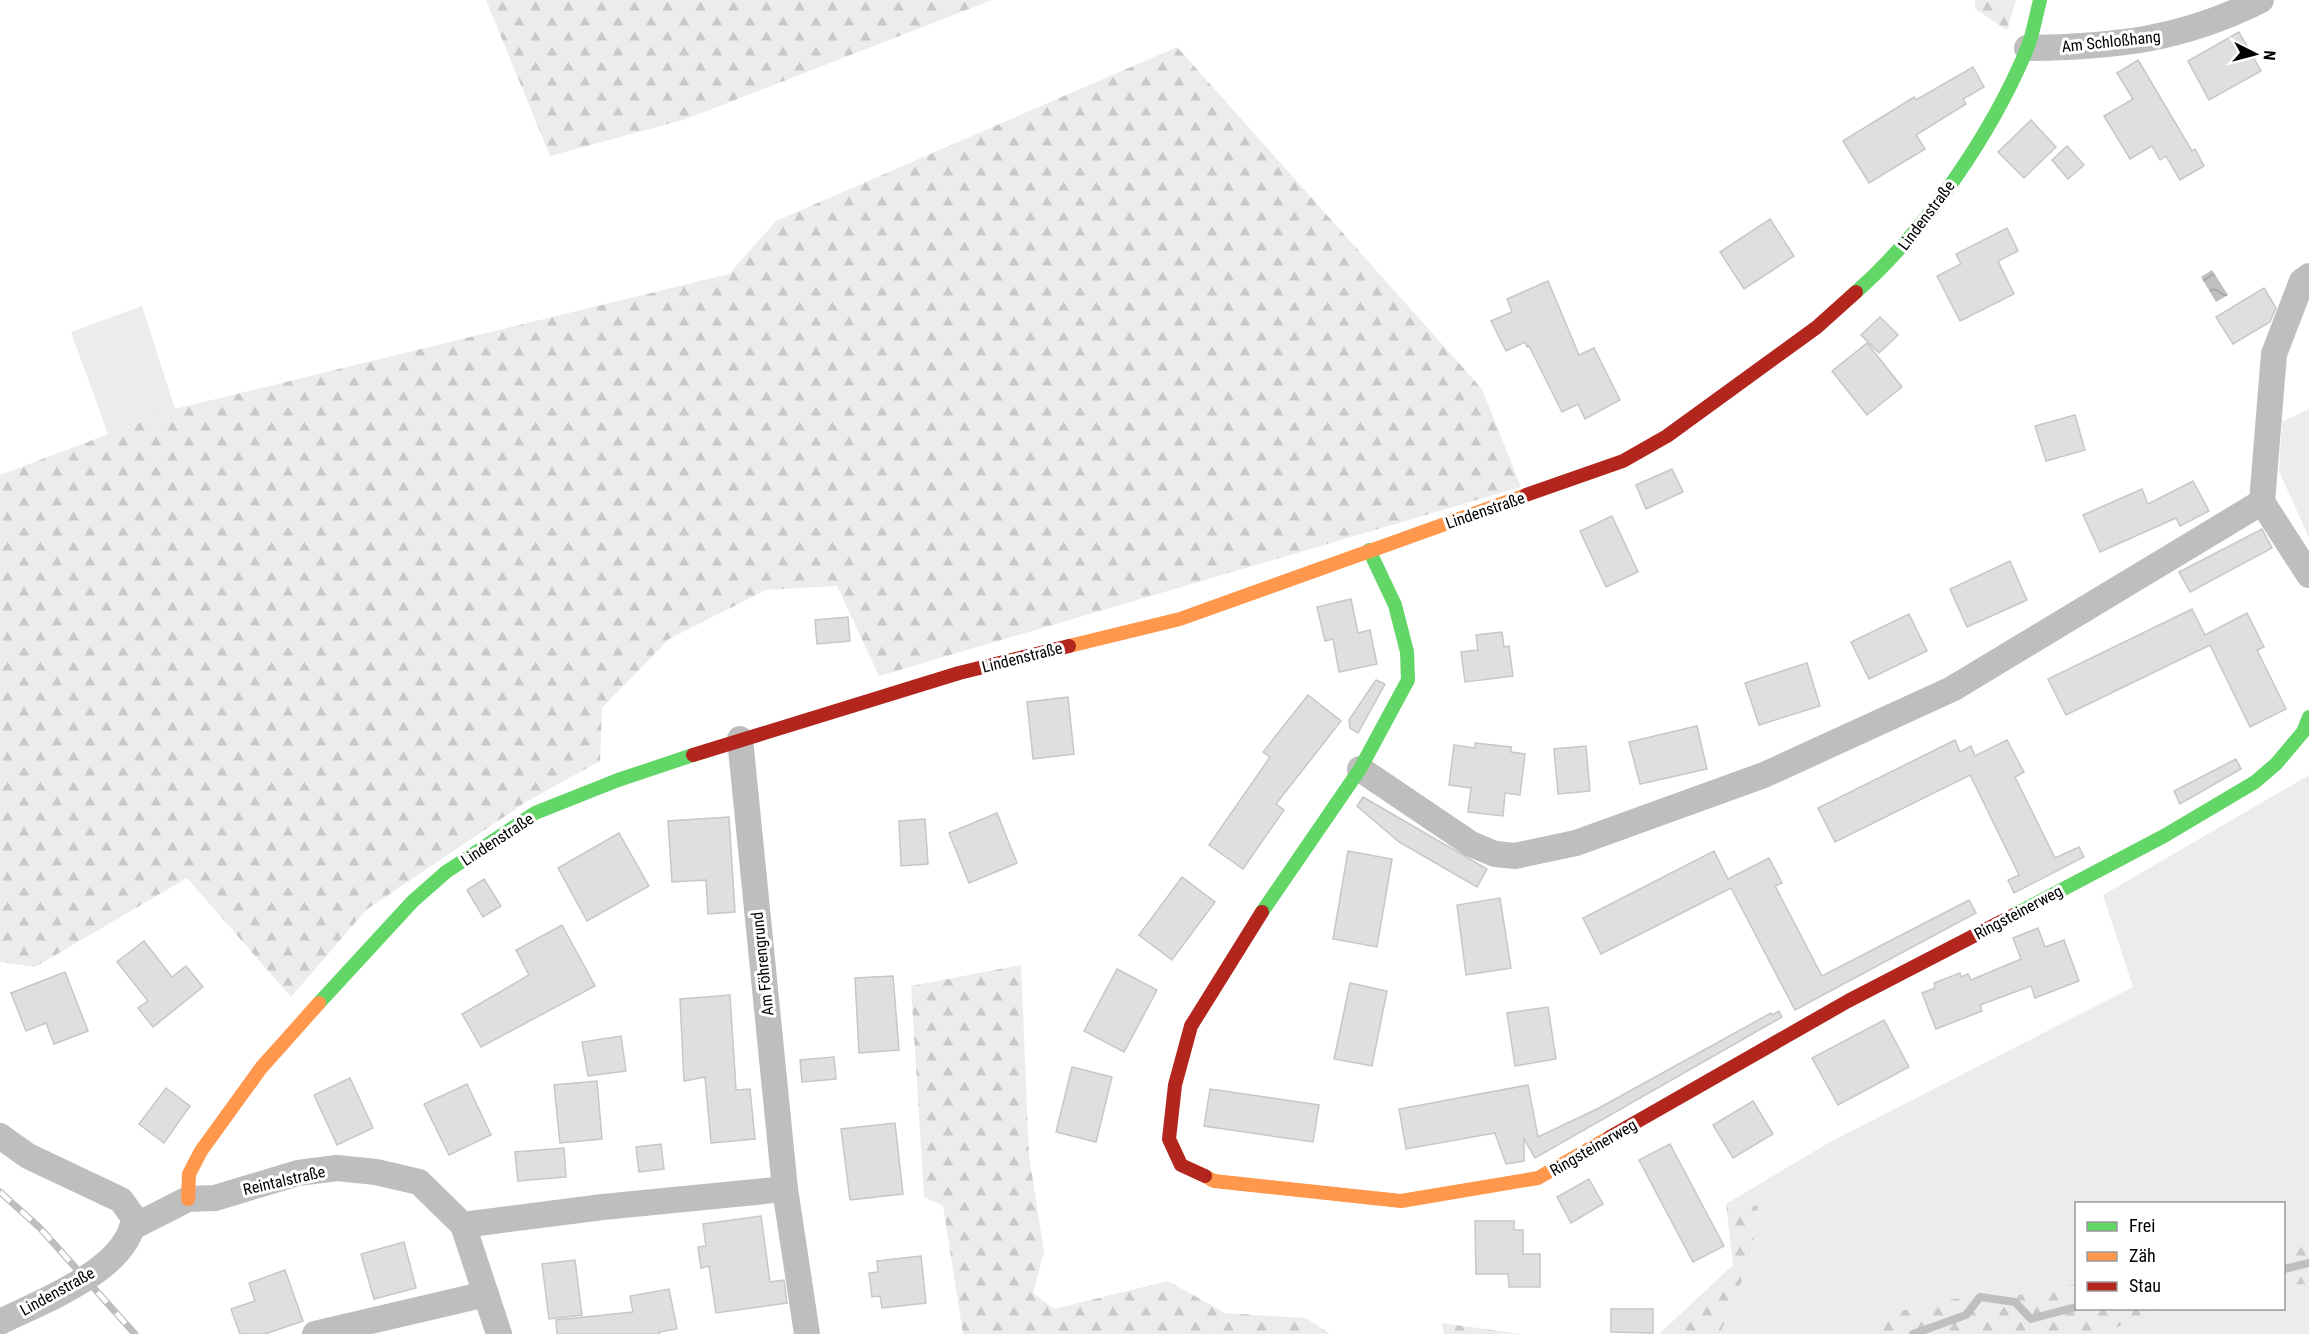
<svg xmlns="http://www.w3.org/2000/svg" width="2309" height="1334" font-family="'Roboto Condensed',sans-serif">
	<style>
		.grass { fill: #ececec }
		.forest { fill: url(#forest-firs) }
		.water { fill: url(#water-waves) }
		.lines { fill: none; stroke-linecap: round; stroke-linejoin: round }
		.stream { stroke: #bfbfbf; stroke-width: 8 }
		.building { fill: #dfdfdf; stroke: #c7c7c7; stroke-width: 1.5 }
		.street { stroke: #bebebe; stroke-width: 26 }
		.fast { stroke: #63d668; stroke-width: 14 }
		.slow { stroke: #ff974d; stroke-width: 14 }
		.jam { stroke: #b3261e; stroke-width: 14 }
		.rail-casing { stroke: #bebebe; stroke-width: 7 }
		.rail { stroke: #fff; stroke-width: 4.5; stroke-dasharray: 14; stroke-linecap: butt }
		.labels { text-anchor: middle; stroke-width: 6; stroke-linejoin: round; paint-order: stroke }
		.street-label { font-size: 16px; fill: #000; stroke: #fff }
	</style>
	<defs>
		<pattern id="forest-firs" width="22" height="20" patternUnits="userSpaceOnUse" patternTransform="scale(1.5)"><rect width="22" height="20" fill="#ececec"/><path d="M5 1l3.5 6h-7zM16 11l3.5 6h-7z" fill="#c9c9c9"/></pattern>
		<pattern id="water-waves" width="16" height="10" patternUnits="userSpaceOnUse" patternTransform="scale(1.5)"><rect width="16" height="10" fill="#bfbfbf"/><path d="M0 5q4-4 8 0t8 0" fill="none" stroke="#a2a2a2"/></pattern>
	</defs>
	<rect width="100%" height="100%" fill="#fff"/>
	<!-- grass -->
	<g class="grass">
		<path d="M 142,306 L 175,409 L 108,434 L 71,332 Z"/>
		<path d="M 2309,409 L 2309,538 L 2279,471 L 2282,422 Z"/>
		<path d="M 2309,775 L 2309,1239 L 2299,1239 L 2284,1245 L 2284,1204 L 2076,1204 L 2076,1284 L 2007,1297 L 1986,1294 L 1968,1296 L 1900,1311 L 1858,1334 L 1720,1334 L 1751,1258 L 1758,1207 L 1726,1204 L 1830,1142 L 2133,987 L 2103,895 Z"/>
		<path d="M 2309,1284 L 2309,1334 L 2103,1334 L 2144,1314 L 2162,1309 L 2284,1308 L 2284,1285 Z"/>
	</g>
	<!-- forest -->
	<g class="forest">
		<path d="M 486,0 L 992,0 L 686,119 L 550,156 Z"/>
		<path d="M 1975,0 L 2016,0 L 2007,30 L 1975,9 Z"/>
		<path d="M 1177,47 L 1482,389 L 1521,487 L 879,676 L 837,586 L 766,590 L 669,639 L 602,708 L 600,761 L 526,802 L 366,910 L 291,997 L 187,878 L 35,967 L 0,962 L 0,475 L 175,409 L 729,274 L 776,221 Z"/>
		<path d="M 1021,965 L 1029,1156 L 1044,1251 L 1033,1293 L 1054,1309 L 1168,1281 L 1225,1313 L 1306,1318 L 1330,1334 L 963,1334 L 943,1206 L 924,1197 L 911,986 Z"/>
		<path d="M 1726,1204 L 1758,1206 L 1751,1258 L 1720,1334 L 1659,1334 L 1733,1265 Z"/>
		<path d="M 2299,1239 L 2309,1239 L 2309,1284 L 2284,1285 L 2284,1245 Z"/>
		<path d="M 2076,1284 L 2076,1308 L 2162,1309 L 2144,1314 L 2103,1334 L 1858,1334 L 1900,1311 L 1968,1296 L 1986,1294 L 2007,1297 Z"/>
		<path d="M 1442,1323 L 1521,1334 L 1444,1334 Z"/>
	</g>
	<!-- water -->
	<path class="water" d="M 2212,270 L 2228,295 L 2216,302 L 2201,277 Z"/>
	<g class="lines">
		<!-- stream -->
		<g class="stream">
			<path d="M 2284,1269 L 2309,1263"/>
			<path d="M 1913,1334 L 1966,1315 L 1980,1297 L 2015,1302 L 2031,1319 L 2076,1307"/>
		</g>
	</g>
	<!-- building -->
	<g class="building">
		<path d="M 2239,32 L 2261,71 L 2209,100 L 2188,61 Z"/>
		<path d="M 2138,60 L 2192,151 L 2195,149 L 2204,166 L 2180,180 L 2166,156 L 2160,160 L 2152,146 L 2130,159 L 2104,116 L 2133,99 L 2117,73 Z"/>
		<path d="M 1973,67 L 1984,87 L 1963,99 L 1966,104 L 1916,135 L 1925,149 L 1869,183 L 1843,141 L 1914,97 L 1916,100 Z"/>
		<path d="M 2031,120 L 2056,147 L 2024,178 L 1998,152 Z"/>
		<path d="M 2067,146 L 2084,165 L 2068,179 L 2052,160 Z"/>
		<path d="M 1770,219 L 1794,256 L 1744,289 L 1720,252 Z"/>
		<path d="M 2007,228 L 2018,251 L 1998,261 L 2014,294 L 1960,321 L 1937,276 L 1961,264 L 1956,254 Z"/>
		<path d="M 1548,281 L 1579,355 L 1594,348 L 1620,400 L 1585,419 L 1578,404 L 1562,412 L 1529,346 L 1527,347 L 1525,342 L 1506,351 L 1491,321 L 1512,312 L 1507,299 Z"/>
		<path d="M 2264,288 L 2276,308 L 2270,322 L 2233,344 L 2216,317 Z"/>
		<path d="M 1880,317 L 1898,335 L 1879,353 L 1861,335 Z"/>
		<path d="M 1867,343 L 1902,387 L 1867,415 L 1832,371 Z"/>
		<path d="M 2075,415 L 2085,450 L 2046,461 L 2035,426 Z"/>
		<path d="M 1672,469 L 1683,492 L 1646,509 L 1636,485 Z"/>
		<path d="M 2193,481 L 2209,511 L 2180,526 L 2176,518 L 2100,552 L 2083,515 L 2142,489 L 2148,504 Z"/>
		<path d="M 1612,516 L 1638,572 L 1606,587 L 1580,531 Z"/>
		<path d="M 2262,529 L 2272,548 L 2190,592 L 2179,572 Z"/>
		<path d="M 2010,561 L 2027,600 L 1967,627 L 1950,589 Z"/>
		<path d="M 1351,599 L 1358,633 L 1370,630 L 1377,664 L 1339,672 L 1333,639 L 1325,641 L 1317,607 Z"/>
		<path d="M 2192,609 L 2205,635 L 2247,613 L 2264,647 L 2257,650 L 2286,709 L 2250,727 L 2210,645 L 2066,715 L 2048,679 Z"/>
		<path d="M 1909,614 L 1927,651 L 1869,679 L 1851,642 Z"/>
		<path d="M 848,617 L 850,641 L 817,644 L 815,620 Z"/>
		<path d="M 1502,632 L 1504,647 L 1509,646 L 1513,676 L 1465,682 L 1461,652 L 1478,650 L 1476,635 Z"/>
		<path d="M 1807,663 L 1820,706 L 1759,725 L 1745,683 Z"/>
		<path d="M 1376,680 L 1385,684 L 1358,733 L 1350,728 L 1349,720 Z"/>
		<path d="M 1308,695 L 1341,721 L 1276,804 L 1284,810 L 1243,869 L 1209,845 L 1270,757 L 1263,752 Z"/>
		<path d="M 1068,697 L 1074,754 L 1033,759 L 1027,702 Z"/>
		<path d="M 1697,726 L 1707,769 L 1640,784 L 1629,742 Z"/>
		<path d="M 1955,740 L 1960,752 L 1971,746 L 1975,756 L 2007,740 L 2024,772 L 2015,777 L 2055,858 L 2079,847 L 2084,857 L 2014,893 L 2008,880 L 2019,875 L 1970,775 L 1835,842 L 1818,808 Z"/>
		<path d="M 1475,743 L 1511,747 L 1511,752 L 1525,754 L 1520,795 L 1505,793 L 1503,816 L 1468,812 L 1471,788 L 1449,785 L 1454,745 L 1475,748 Z"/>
		<path d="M 1586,746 L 1590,791 L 1558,794 L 1554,749 Z"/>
		<path d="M 2236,759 L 2241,769 L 2180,804 L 2174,791 Z"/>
		<path d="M 1363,797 L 1487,869 L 1477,887 L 1399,842 L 1357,806 Z"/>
		<path d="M 997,813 L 1017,863 L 969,883 L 949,833 Z"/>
		<path d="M 729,817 L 735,912 L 708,914 L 706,880 L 672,882 L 668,821 Z"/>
		<path d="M 925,819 L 928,864 L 901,866 L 899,821 Z"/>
		<path d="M 619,833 L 649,886 L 587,921 L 558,868 Z"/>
		<path d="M 1348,851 L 1392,859 L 1377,947 L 1333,939 Z"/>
		<path d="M 1714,851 L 1728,879 L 1769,858 L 1782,883 L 1775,886 L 1822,976 L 1969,900 L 1976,913 L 1795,1010 L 1731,888 L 1601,954 L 1583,918 Z"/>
		<path d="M 1182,877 L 1215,902 L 1172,960 L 1139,935 Z"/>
		<path d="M 484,879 L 501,906 L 483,917 L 467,890 Z"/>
		<path d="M 1500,898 L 1511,968 L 1466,975 L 1457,905 Z"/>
		<path d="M 562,925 L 595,986 L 481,1047 L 462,1014 L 529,975 L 516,950 Z"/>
		<path d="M 2038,928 L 2045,947 L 2064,940 L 2079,981 L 2035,998 L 2031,986 L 1980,1005 L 1982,1011 L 1936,1029 L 1922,993 L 1935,988 L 1934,983 L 1960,973 L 1961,977 L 1968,974 L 1971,980 L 2021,959 L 2013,938 Z"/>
		<path d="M 144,941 L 172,977 L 186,966 L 203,987 L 153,1027 L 138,1008 L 148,1001 L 117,962 Z"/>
		<path d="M 1117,969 L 1157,990 L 1124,1052 L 1084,1031 Z"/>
		<path d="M 65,972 L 88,1031 L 54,1044 L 46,1023 L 26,1031 L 11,993 Z"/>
		<path d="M 893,976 L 899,1050 L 859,1053 L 855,978 Z"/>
		<path d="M 1350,983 L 1387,991 L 1372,1066 L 1334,1059 Z"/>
		<path d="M 730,995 L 736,1090 L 750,1089 L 755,1139 L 711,1143 L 705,1077 L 684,1081 L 680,999 Z"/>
		<path d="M 1548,1007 L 1556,1059 L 1515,1066 L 1507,1013 Z"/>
		<path d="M 1779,1011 L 1782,1017 L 1535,1158 L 1524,1139 L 1524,1161 L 1506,1164 L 1495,1133 L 1406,1149 L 1399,1109 L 1528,1085 L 1538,1137 L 1599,1108 L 1771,1013 L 1772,1015 Z"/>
		<path d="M 1884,1020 L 1909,1067 L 1838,1105 L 1812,1058 Z"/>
		<path d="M 621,1036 L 626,1071 L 588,1076 L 582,1042 Z"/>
		<path d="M 834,1057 L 836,1079 L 802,1082 L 800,1060 Z"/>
		<path d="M 1072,1067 L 1112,1077 L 1096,1142 L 1056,1132 Z"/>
		<path d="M 350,1078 L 373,1128 L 337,1145 L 314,1095 Z"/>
		<path d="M 597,1081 L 602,1139 L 560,1143 L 554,1085 Z"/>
		<path d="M 467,1084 L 491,1135 L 449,1155 L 424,1104 Z"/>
		<path d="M 166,1088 L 190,1106 L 164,1143 L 139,1124 Z"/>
		<path d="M 1210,1089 L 1319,1105 L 1313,1142 L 1204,1126 Z"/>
		<path d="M 1753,1101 L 1773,1134 L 1733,1158 L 1713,1125 Z"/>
		<path d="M 895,1123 L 903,1194 L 850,1200 L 841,1129 Z"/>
		<path d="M 661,1144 L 664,1169 L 639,1172 L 636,1147 Z"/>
		<path d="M 1670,1144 L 1724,1246 L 1693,1262 L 1639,1160 Z"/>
		<path d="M 564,1148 L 566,1177 L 518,1181 L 515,1152 Z"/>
		<path d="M 1589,1179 L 1603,1204 L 1571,1223 L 1557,1197 Z"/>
		<path d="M 761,1216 L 770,1282 L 784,1280 L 787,1303 L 716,1313 L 709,1266 L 701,1268 L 698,1247 L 706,1246 L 703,1224 Z"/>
		<path d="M 1475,1221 L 1514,1221 L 1514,1230 L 1523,1230 L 1523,1254 L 1540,1254 L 1540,1287 L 1509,1287 L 1508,1274 L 1476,1274 Z"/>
		<path d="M 404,1242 L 416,1288 L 374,1299 L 361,1254 Z"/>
		<path d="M 921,1256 L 926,1303 L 882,1308 L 880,1296 L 872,1297 L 869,1273 L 878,1272 L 877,1261 Z"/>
		<path d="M 575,1260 L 582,1315 L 549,1319 L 542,1264 Z"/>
		<path d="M 285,1270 L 303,1321 L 265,1334 L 240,1334 L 231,1309 L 255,1301 L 249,1283 Z"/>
		<path d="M 669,1289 L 677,1329 L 659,1332 L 660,1334 L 557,1334 L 556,1320 L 633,1312 L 630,1296 Z"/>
		<path d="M 1611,1309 L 1653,1309 L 1653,1333 L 1611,1332 Z"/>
	</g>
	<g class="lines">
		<!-- street -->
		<g class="street">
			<path d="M 2027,48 C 2115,47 2181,40 2261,0"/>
			<path d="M 2262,502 L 2274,354 L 2302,281 L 2309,276"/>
			<path d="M 2262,502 L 2309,575"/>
			<path d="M 1360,769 L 1471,844 L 1495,854 L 1515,856 L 1576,843 L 1764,775 L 1952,689 L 2262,502"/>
			<path d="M 0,1136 L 28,1156 L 121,1200 L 134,1218 C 128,1270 42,1301 0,1322"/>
			<path d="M 785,1189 L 807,1334"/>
			<path d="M 463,1225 L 603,1207 L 785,1189 L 740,739"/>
			<path d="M 133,1227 L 188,1199 L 215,1198 L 298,1173 L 337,1168 L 376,1172 L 419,1182 L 463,1225 L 499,1334"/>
			<path d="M 315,1334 L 486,1294"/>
		</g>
		<!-- fast -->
		<g class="fast">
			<path d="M 1856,292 C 1926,230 1991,135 2027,49 C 2033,34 2036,16 2040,0"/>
			<path d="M 1262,912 L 1360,769 L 1408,680 L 1407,652 L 1395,605 L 1369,550"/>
			<path d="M 2014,915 L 2164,836 L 2255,782 L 2276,764 L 2303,732 L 2309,717"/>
			<path d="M 319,1003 L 413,901 L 446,872 L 535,813 L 618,780 L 693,755"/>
		</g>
		<!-- slow -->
		<g class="slow">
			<path d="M 1069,646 L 1180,619 L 1526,495"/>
			<path d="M 1205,1176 L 1214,1181 L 1401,1201 L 1538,1178 L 1610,1137"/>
			<path d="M 188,1199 L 189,1174 L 201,1151 L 261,1068 L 319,1003"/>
		</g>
		<!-- jam -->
		<g class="jam">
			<path d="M 1526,495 L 1623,461 L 1667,436 L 1817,327 L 1856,292"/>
			<path d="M 693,755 L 959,673 L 1069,646"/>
			<path d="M 1610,1137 L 1848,1001 L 2014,915"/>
			<path d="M 1205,1176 L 1181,1165 L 1169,1139 L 1175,1085 L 1191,1026 L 1262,912"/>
		</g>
		<!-- rail casing -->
		<g class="rail-casing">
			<path id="rail" d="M 0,1192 L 40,1228 L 135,1334"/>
		</g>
		<!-- rail -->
		<use href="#rail" class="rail"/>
	</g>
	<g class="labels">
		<!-- street labels -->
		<g class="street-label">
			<text transform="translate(2111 41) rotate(-6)" y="6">Am Schloßhang</text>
			<text transform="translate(1926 215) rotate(-53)" y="6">Lindenstraße</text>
			<text transform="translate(1485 510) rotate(-19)" y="6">Lindenstraße</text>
			<text transform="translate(1022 657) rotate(-14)" y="6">Lindenstraße</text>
			<text transform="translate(497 839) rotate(-33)" y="6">Lindenstraße</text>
			<text transform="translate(2018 912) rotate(-28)" y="6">Ringsteinerweg</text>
			<text transform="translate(762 964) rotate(-96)" y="6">Am Föhrengrund</text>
			<text transform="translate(1593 1147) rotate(-30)" y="6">Ringsteinerweg</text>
			<text transform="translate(284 1180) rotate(-13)" y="6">Reintalstraße</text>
			<text transform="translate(57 1291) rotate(-29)" y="6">Lindenstraße</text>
		</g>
	</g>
	<!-- legend -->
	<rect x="2075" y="1202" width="210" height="108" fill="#ffffff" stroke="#999999" stroke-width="1.5"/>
	<rect x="2087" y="1222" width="30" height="9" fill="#63d668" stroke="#999999" stroke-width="1.5"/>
	<text x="2129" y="1232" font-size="18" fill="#000000">Frei</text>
	<rect x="2087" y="1252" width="30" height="9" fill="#ff974d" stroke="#999999" stroke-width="1.5"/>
	<text x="2129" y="1262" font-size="18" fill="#000000">Zäh</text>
	<rect x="2087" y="1282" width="30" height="9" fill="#b3261e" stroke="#999999" stroke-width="1.5"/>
	<text x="2129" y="1292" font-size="18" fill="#000000">Stau</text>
	<!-- north arrow -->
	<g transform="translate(2255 54) rotate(96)" stroke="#ffffff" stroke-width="4.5" paint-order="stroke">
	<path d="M0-4.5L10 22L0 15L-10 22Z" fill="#000000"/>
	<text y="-9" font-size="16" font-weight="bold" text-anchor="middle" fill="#000000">N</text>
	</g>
</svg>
